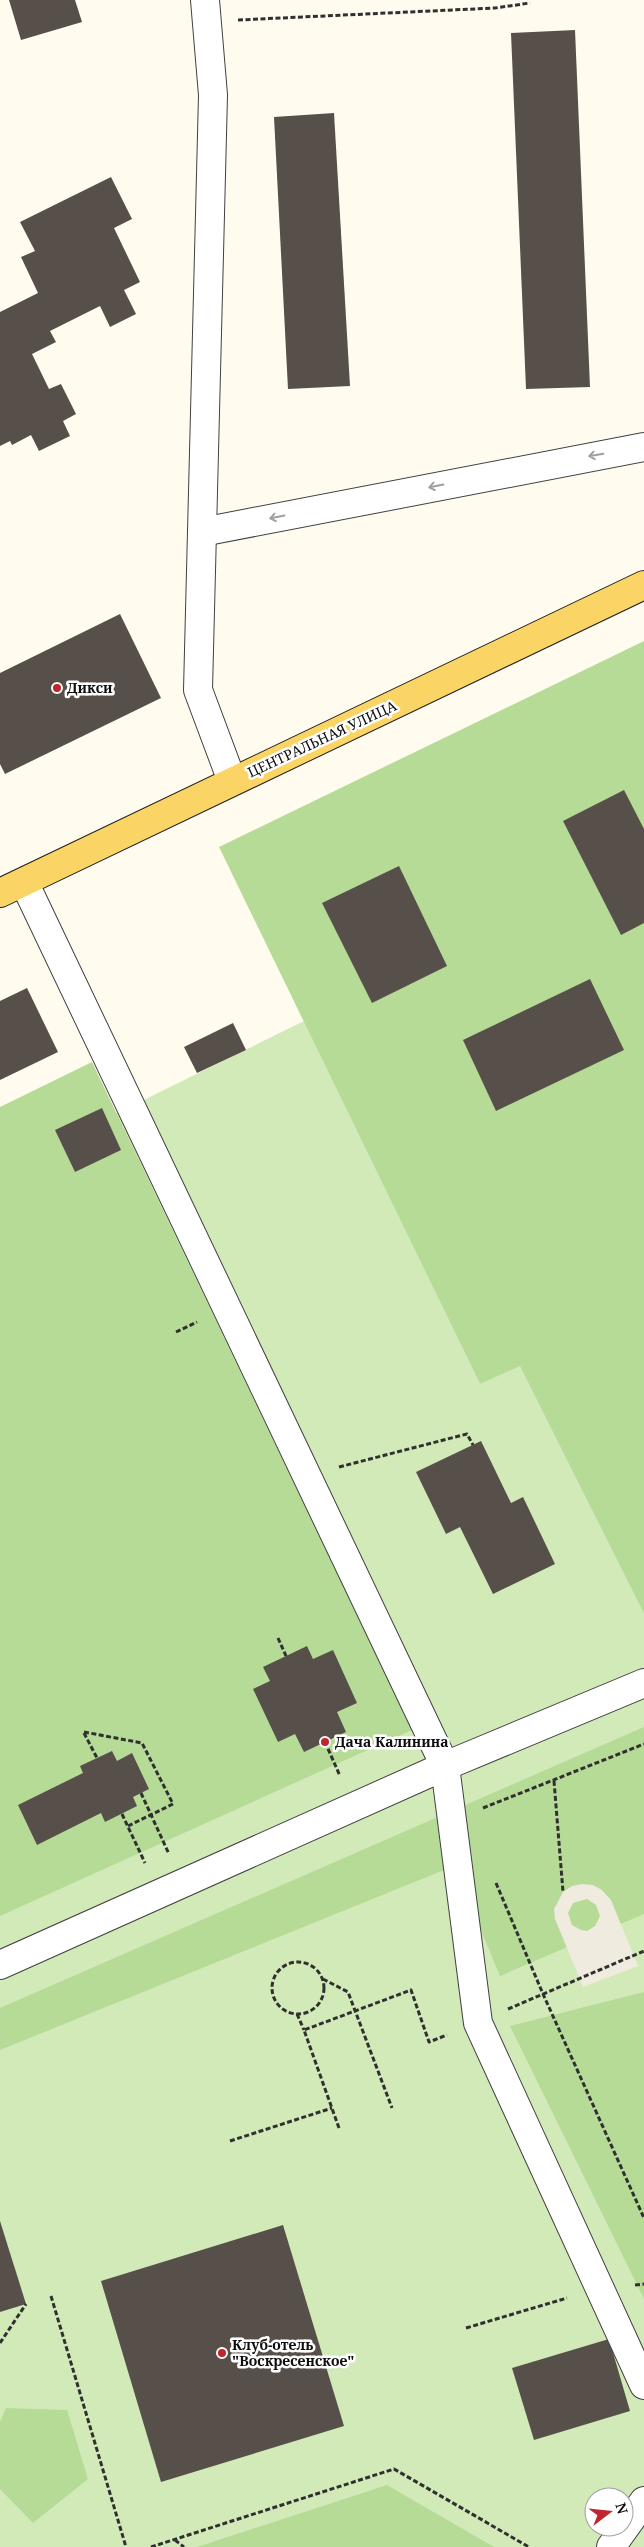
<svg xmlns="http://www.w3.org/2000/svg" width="644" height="2547" font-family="'Noto Serif',serif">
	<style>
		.green { fill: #d2eab8; fill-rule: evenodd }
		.forest { fill: #b6db97 }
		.plaza { fill: #efebde; fill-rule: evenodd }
		.building { fill: #574f4a }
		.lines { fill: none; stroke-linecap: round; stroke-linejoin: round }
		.minor-casing { stroke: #414141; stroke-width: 30 }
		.major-casing { stroke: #1f1f1f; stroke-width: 30 }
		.path { stroke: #303030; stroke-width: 3; stroke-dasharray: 5 2.5; stroke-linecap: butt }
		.minor { stroke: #fff; stroke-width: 28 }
		.major { stroke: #fad565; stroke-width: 28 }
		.oneway { stroke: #9f9f9f }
		.poi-dot { fill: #c0242c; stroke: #fff; stroke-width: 2 }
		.labels { text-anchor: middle; stroke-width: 5; stroke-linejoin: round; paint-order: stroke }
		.poi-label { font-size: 14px; font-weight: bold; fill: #0e0e0e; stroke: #fff; text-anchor: start }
		.street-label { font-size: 14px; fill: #0e0e0e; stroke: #fff }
	</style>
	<rect width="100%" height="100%" fill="#fffcef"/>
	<!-- green -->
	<path class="green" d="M 304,1021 L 480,1384 L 520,1365 L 644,1614 L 644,2547 L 0,2547 L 0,1745 L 107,1118 ZM 594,2497 L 624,2497 L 624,2527 L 594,2527 Z"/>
	<!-- forest -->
	<g class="forest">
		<path d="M 644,641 L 644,1614 L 520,1366 L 480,1384 L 219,847 Z"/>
		<path d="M 92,1062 L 412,1730 L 0,1916 L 0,1107 Z"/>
		<path d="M 644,1727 L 644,1914 L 500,1976 L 454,1866 L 0,2050 L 0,2008 Z"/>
		<path d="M 644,1992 L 644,2299 L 510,2026 Z"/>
		<path d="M 6,2408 L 67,2410 L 88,2479 L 33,2523 L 0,2489 L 0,2422 Z"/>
		<path d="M 387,2485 L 494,2547 L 197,2547 Z"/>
	</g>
	<!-- plaza -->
	<path class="plaza" d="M 582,1884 L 593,1885 L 602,1890 L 611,1900 L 638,1966 L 583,1987 L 555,1919 L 554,1909 L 563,1892 L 572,1886 ZM 587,1899 L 596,1905 L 600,1916 L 595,1926 L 587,1931 L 581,1930 L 572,1925 L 568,1913 L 573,1903 Z"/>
	<!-- building -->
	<g class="building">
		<path d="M 9,0 L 75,0 L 82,22 L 21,40 Z"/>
		<path d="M 575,30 L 590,387 L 526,389 L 511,33 Z"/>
		<path d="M 334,113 L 350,386 L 288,389 L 274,117 Z"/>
		<path d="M 111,177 L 132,219 L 114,228 L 140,282 L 124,290 L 136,314 L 110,327 L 100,306 L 50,331 L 56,342 L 32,354 L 49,389 L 61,384 L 76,414 L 63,421 L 70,436 L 39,451 L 31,435 L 12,445 L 10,441 L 0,446 L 0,312 L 38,293 L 21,257 L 35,251 L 20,222 Z"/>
		<path d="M 120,614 L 161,698 L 5,774 L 0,764 L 0,673 Z"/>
		<path d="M 624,790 L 644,829 L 644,923 L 621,935 L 563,821 Z"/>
		<path d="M 399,866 L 447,966 L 372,1003 L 322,903 Z"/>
		<path d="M 590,979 L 624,1050 L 496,1111 L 463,1040 Z"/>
		<path d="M 27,988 L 58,1052 L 0,1080 L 0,1001 Z"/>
		<path d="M 233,1023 L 246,1050 L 197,1073 L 184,1047 Z"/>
		<path d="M 102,1108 L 121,1150 L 75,1172 L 55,1130 Z"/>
		<path d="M 481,1441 L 511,1503 L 523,1497 L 555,1564 L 493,1594 L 460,1527 L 446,1534 L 416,1472 Z"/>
		<path d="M 307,1646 L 313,1659 L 333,1650 L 357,1703 L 337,1712 L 346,1732 L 304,1752 L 295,1734 L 278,1742 L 253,1689 L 270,1681 L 263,1667 Z"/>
		<path d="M 112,1751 L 117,1761 L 132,1753 L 149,1789 L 133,1797 L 137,1806 L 105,1822 L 101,1813 L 37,1845 L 18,1805 L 83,1773 L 80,1766 Z"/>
		<path d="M 0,2221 L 26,2304 L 0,2312 Z"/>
		<path d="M 283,2225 L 344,2426 L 161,2482 L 101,2281 Z"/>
		<path d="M 609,2339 L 630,2411 L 534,2440 L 512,2368 Z"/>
	</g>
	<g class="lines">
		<!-- minor casing -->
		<g class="minor-casing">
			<g id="minor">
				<path d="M 205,0 L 213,95 L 198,690 L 232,781"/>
				<path d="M 202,532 L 644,447"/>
				<path d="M 24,882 L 445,1766 L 478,2023 L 644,2385"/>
				<path d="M 0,1965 L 445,1766 L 644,1683"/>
				<path d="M 611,2547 L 644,2501"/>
			</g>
		</g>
		<!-- major casing -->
		<g class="major-casing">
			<path id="major" d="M 0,893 L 644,585"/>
		</g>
		<!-- path -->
		<g class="path">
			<path d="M 238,20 L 495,8 L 530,3"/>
			<path d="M 176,1332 L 197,1322"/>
			<path d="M 339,1467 L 467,1434 L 473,1445"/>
			<path d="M 278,1638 L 286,1656"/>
			<path d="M 84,1732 L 142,1743 L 173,1804 L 128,1826"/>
			<path d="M 84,1733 L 97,1758"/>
			<path d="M 325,1742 L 340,1776"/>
			<path d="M 554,1781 L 563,1892"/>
			<path d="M 141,1793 L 169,1854"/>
			<path d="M 483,1808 L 644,1744"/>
			<path d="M 122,1814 L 145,1863"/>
			<path d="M 496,1883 L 543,1994 L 644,2218"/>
			<circle cx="298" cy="1988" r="26"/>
			<path d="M 323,1979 L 348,1992 L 392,2108"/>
			<path d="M 508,2009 L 644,1951"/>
			<path d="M 297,2014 L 304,2030"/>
			<path d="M 339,2128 L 304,2030 L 411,1990 L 429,2042 L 447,2035"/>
			<path d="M 230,2141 L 332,2108"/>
			<path d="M 635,2285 L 644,2284"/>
			<path d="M 51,2296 L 126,2547"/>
			<path d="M 466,2328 L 567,2298"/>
			<path d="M 0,2343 L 26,2304"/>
			<path d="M 175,2540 L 184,2547"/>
			<path d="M 151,2547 L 394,2469 L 529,2547"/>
		</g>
		<!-- minor -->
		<use href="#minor" class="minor"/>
		<!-- major -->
		<use href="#major" class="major"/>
	</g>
	<!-- one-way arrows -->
	<defs><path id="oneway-shaft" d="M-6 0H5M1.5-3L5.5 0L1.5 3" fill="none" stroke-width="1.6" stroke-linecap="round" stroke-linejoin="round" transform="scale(1.25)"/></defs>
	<g class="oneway">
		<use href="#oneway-shaft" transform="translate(596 455) rotate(170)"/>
		<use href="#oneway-shaft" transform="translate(436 486) rotate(169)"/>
		<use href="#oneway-shaft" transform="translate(277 517) rotate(169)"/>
	</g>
	<!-- markers -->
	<g class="poi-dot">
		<circle cx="57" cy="688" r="5"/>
		<circle cx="325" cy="1742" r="5"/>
		<circle cx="222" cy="2353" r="5"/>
	</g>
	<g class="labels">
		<!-- poi labels -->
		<g class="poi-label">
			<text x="67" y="693">Дикси</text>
			<text x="335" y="1747">Дача Калинина</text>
			<text x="232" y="2350">Клуб-отель<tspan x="232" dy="16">"Воскресенское"</tspan></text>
		</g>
		<!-- street labels -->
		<g class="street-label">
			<text transform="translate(322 739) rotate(-25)" y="5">ЦЕНТРАЛЬНАЯ УЛИЦА</text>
		</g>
	</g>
	<!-- north arrow -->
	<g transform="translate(609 2512) rotate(74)"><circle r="24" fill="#ffffff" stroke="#9f9f9f"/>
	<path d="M0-4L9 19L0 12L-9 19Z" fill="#c0242c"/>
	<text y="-8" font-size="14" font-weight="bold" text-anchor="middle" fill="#0e0e0e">N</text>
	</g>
</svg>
